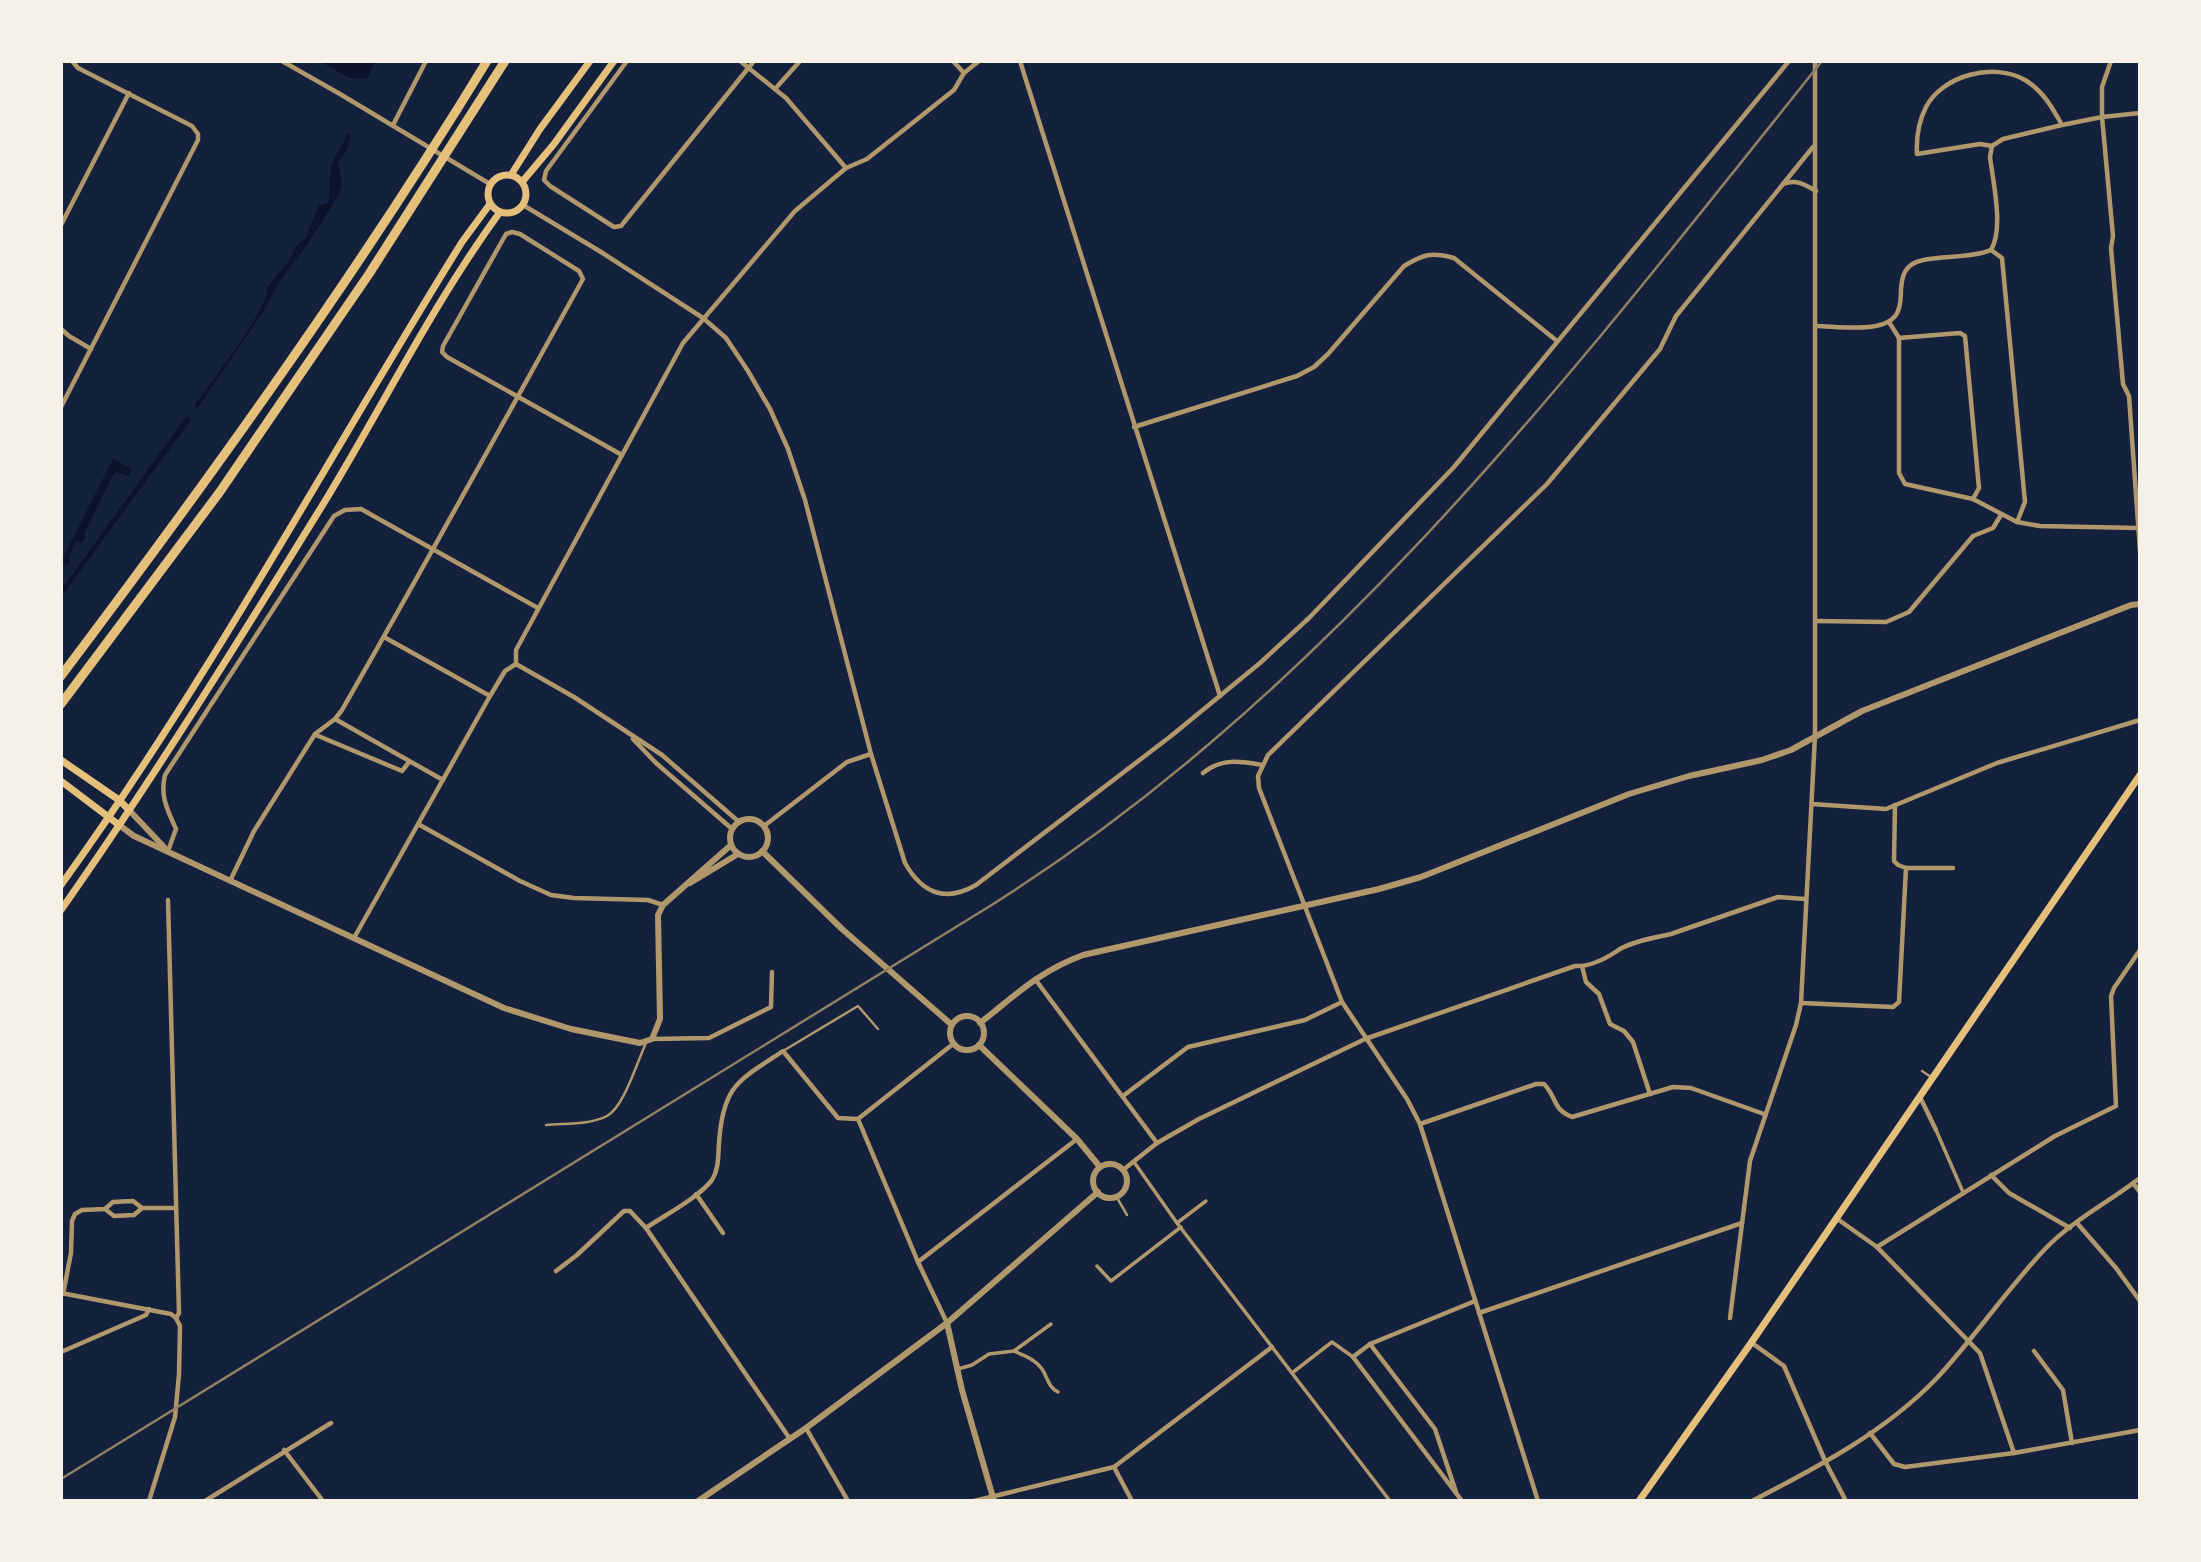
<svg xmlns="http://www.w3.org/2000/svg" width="2201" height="1562" font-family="'Asap Condensed',sans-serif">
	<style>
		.water { fill: #0b132b }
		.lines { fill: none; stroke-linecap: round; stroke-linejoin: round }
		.service { stroke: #b1986c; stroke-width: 2.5 }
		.pedestrian { stroke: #b1986c; stroke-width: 3.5 }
		.minor { stroke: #b1986c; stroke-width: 4.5 }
		.tertiary { stroke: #b1986c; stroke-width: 6 }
		.secondary { stroke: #e5c07b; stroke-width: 7 }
		.motorway { stroke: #e5c07b; stroke-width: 9 }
		.rail { stroke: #918062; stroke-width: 2.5 }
	</style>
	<rect width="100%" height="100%" fill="#14213d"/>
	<!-- water -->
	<g class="water">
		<path d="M 320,61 L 376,61 L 367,78 L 349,78 Z"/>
		<path d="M 347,133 L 351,135 L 348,147 L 338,163 L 342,184 L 339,195 L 308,243 L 279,282 L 263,312 L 197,409 L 195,408 L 195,405 C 208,386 271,306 267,288 L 291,258 L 296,246 L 306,238 L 317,209 L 320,205 L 328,203 C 331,190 328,175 332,164 C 336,153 344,145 347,133 Z"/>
		<path d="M 190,416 L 191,420 L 61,597 L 61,590 L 185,418 Z"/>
		<path d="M 113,459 L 132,469 L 128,476 L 116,472 L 111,479 L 85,533 L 85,538 L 81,543 L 76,542 L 70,554 L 69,564 L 64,565 L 62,560 Z"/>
	</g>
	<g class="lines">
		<!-- service -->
		<g class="service">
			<path d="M 783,1051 L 858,1006 L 878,1029"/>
			<path d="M 1922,1071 L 1931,1077"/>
			<path d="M 546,1125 C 564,1123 590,1125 607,1116 C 624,1107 637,1062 646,1043"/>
			<path d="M 1116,1196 L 1127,1215"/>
		</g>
		<!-- pedestrian -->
		<g class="pedestrian">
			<path d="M 1936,1130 L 1963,1192"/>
			<path d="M 1134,1162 L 1177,1223 L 1390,1501"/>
			<path d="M 1177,1223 L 1206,1201"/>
			<path d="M 1097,1266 L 1111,1281 L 1181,1227"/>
			<path d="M 1014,1351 C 1025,1356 1035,1359 1042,1369 C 1048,1378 1048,1387 1058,1392"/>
			<path d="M 958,1369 L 972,1365 L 989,1354 L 1014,1351 L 1051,1324"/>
			<path d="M 1292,1373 L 1332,1342 L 1353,1357"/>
		</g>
		<!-- minor -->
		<g class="minor">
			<path d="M 282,61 L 340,94 L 490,184"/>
			<path d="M 627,61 L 546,171 L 544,180 L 550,186 L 614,227 L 621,226 L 754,61"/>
			<path d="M 740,61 L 786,98 L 846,168"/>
			<path d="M 953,61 L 964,73"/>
			<path d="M 1020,61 L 1220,696"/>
			<path d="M 2111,61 L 2102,87 L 2102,117 L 2113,236 L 2111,248 L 2123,384 L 2129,396 L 2140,551"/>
			<path d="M 775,89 L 800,61"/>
			<path d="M 393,125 L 426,61"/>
			<path d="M 2062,125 C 2052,107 2043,91 2025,80 C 1994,62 1943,75 1926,107 C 1918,123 1916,137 1917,154 L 1980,144 L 1992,146 L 2003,139 L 2062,125 L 2102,117 L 2140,113"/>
			<path d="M 1992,146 L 1990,157 C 1993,182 2004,228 1991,250 L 2002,258 L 2025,502 L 2017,522"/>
			<path d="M 1783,184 L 1813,147"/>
			<path d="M 523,205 L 601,252 L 703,318 L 726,338 L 748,371 L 770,409 L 788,449 L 805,500 L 871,754 L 905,863 C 922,893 945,903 976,885 L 1171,736 L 1260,663 L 1309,618 L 1454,467 L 1789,61"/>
			<path d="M 61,225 L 129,93"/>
			<path d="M 1889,322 L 1899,338 L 1899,473 L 1905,484 L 1973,499 L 2017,522 L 2040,526 L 2139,528"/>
			<path d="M 1817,326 C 1838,326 1889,335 1898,311 C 1901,304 1901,296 1901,289 C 1902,279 1903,271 1911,265 C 1925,254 1968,260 1991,250"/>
			<path d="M 61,329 L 69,336 L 91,349"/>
			<path d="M 1899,338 L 1960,333 L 1965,336 L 1979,488 L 1973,499"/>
			<path d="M 61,407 L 198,140 L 198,134 L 192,126 L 78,68 L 72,61"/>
			<path d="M 1134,427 L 1297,376 L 1314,367 L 1328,354 L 1404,266 C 1424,254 1431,252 1454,258 L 1557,341"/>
			<path d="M 1816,621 L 1886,622 L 1909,612 L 1973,536 L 1993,528 L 2001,515"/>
			<path d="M 384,637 L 490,696"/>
			<path d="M 516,664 L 516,650 L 683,343 L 795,211 L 846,168 L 867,159 L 954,90 L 964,73 L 979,61"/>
			<path d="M 516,664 L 574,697 L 662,755 L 738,821"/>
			<path d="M 335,719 L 443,780"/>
			<path d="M 316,735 L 402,771 L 409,762"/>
			<path d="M 633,739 L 656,763 L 731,828"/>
			<path d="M 1203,773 C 1221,758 1240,761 1262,765"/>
			<path d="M 1812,804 L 1886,809 L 1997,763 L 2140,720"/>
			<path d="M 418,824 L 520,881 L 551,895 L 574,898 L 648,900 L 663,905"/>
			<path d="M 764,826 L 847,762 L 871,754"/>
			<path d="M 168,851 L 176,829 C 167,809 160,796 165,775 L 334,516 L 345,510 L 361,509 L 538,608"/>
			<path d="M 1906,868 L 1953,868"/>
			<path d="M 230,881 L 254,831 L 315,734 L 335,719 L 342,710 C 424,567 503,423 583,279 L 579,271 L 520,234 L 512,232 L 506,234 L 443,346 L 442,352 L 447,357 L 622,455"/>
			<path d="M 354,938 L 490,696 L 505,671 L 516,664"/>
			<path d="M 1582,966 L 1586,982 L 1599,994 L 1610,1024 L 1624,1031 L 1633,1042 L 1650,1094"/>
			<path d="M 1035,979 L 1157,1143"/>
			<path d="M 1801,1003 L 1893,1007 L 1899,1002 L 1906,868 L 1898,865 L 1894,861 L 1895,805"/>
			<path d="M 652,1039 L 709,1038 L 771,1007 L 772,972"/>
			<path d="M 1123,1096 L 1188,1047 L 1305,1020 L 1342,1002"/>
			<path d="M 1920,1097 L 1936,1130"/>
			<path d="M 858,1119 L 953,1044"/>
			<path d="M 1420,1124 L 1536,1084 L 1544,1084 C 1557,1097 1552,1109 1572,1117 L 1673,1087 L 1691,1088 L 1764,1114"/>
			<path d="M 1123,1170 L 1157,1143 L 1199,1119 L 1365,1039 L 1575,966 C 1589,967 1605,959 1617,951 C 1628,942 1657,937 1671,934 L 1778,897 L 1805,899"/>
			<path d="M 1991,1175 L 2009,1193 L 2070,1228"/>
			<path d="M 2133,1183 L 2140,1192"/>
			<path d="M 696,1194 L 723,1233"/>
			<path d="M 105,1209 L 114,1216 L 134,1215 L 142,1208"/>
			<path d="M 1836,1218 L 1877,1247 L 1980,1353 L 2014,1453"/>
			<path d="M 2077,1223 L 2116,1268 L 2140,1301"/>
			<path d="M 646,1228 C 665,1215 698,1198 712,1180 C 719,1169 718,1156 719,1143 C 723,1085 738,1081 783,1051 L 838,1118 L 858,1119 L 918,1262 L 947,1323"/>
			<path d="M 1877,1247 L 2055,1136 L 2116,1106 L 2111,996 L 2114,988 L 2140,950"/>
			<path d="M 918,1262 L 1077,1139"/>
			<path d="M 556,1271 L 577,1255 L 624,1211 L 630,1211 L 646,1228 L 790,1439"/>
			<path d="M 61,1293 L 171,1314 L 176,1318"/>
			<path d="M 63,1294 L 71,1253 L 72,1221 L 75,1214 L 82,1210 L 105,1209 L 113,1202 L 133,1201 L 142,1208 L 175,1208"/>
			<path d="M 1479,1313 L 1742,1223"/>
			<path d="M 1730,1318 L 1750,1161 L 1796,1025 L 1801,1003 L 1815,736 L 1815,61"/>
			<path d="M 1752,1343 L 1784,1366 L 1826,1463 L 1846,1501"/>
			<path d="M 1370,1344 L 1475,1301"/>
			<path d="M 2034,1351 L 2063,1390 L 2072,1443"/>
			<path d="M 61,1352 L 146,1315 L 149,1309"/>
			<path d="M 806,1428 L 848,1501"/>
			<path d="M 1870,1433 L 1894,1464 L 1905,1467 L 2014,1453 L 2140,1430"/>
			<path d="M 284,1450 L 323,1501"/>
			<path d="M 1114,1467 L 1132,1501"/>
			<path d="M 1456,1492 L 1435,1429 L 1370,1344 L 1353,1357 L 1462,1501"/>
			<path d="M 149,1501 L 175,1417 L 179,1374 L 180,1326 L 176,1318 L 179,1313 L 168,900"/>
			<path d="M 205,1501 L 331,1423"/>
			<path d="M 974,1501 L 1114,1467 L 1272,1347"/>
			<path d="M 1538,1501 L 1420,1124 L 1407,1099 L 1342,1002 L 1259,788 L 1258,776 L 1268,755 L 1547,484 L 1660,349 L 1676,316 L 1783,184 C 1796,179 1804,184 1816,191"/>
			<path d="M 1752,1501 C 1818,1467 1885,1432 1937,1378 C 1975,1337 2007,1289 2046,1248 C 2073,1220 2109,1202 2140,1178"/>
		</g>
		<!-- tertiary -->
		<g class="tertiary">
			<path d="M 129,810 L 164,847"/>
			<circle cx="749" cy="838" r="19"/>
			<path d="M 119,825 L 134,836 L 504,1008 L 571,1029 L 640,1043 L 652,1039 L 660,1019 L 658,915 L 663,905 L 731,845"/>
			<path d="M 762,851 L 842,929 L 952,1025"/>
			<path d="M 690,883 L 738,854"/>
			<circle cx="967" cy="1033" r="17"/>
			<path d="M 980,1023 C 1017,994 1038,972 1083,955 L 1379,889 L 1421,877 L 1629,794 L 1689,776 L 1762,760 L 1791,750 L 1862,711 L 2131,605 L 2140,604"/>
			<path d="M 979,1045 L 1077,1139 L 1100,1167"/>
			<circle cx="1110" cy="1181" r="17"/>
			<path d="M 947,1323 L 962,1390 L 994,1501"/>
			<path d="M 698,1501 L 806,1428 L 947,1323 L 1098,1192"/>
		</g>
		<!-- secondary -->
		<g class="secondary">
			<circle cx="507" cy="194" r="19"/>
			<path d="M 511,175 L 540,129 L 590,61"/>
			<path d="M 522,182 L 554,144 L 614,61"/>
			<path d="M 61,760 L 119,800 L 129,810"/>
			<path d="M 61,781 L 119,825"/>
			<path d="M 61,885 C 209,680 329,456 462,242 L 490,204"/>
			<path d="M 61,910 C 153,779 238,642 322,506 C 382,408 432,305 500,212"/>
			<path d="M 1639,1501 L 1751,1343 L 2140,775"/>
		</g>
		<!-- motorway -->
		<g class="motorway">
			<path d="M 61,676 C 211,477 357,274 487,61"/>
			<path d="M 61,704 L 219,493 L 369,274 L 505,61"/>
		</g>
		<!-- rail -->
		<path class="rail" d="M 61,1479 L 990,906 C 1330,692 1575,370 1822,61"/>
	</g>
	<!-- border -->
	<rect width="2201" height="1562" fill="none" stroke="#f6f1e7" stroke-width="126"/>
</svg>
